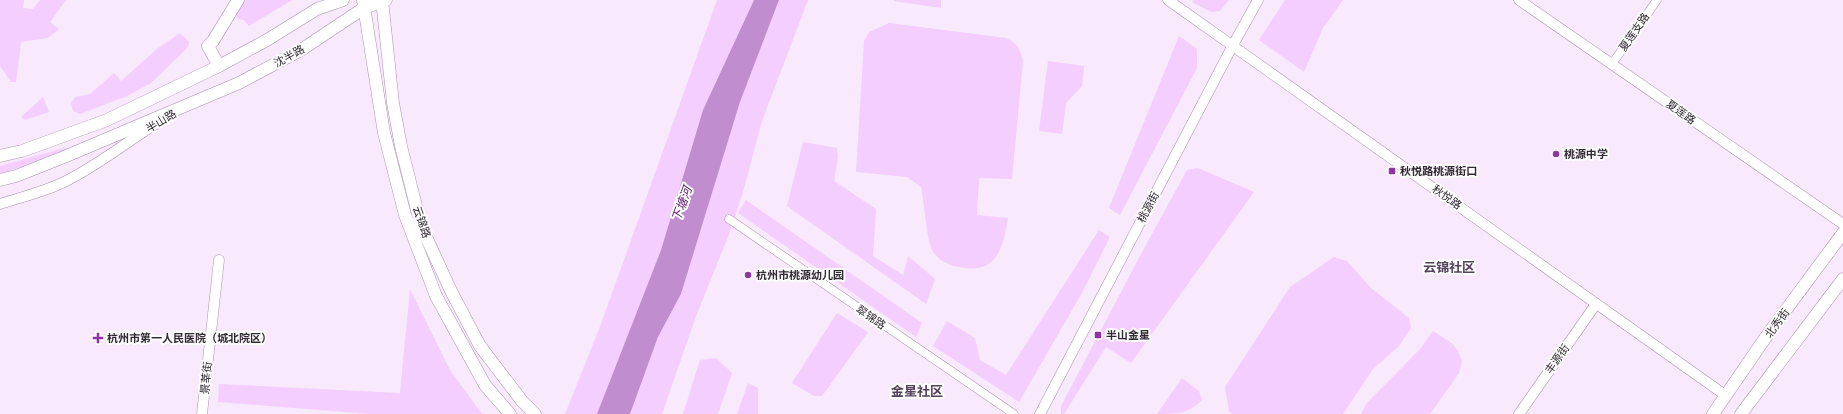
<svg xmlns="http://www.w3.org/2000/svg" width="1843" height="414" font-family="'DM Sans','Noto Sans SC',sans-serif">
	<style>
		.green { fill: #f3cefe }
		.water { fill: #c08ece }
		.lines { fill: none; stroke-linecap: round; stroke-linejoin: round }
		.minor-casing { stroke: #a992af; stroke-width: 9 }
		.tertiary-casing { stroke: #a992af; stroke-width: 11 }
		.secondary-casing { stroke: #a992af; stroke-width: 13 }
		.minor { stroke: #fff; stroke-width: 8 }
		.tertiary { stroke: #fff; stroke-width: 10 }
		.secondary { stroke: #fff; stroke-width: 12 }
		.poi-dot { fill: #8d36a3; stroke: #fcfcfc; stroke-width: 1.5 }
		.labels { text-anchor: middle; stroke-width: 4; stroke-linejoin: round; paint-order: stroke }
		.street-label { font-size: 11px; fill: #322934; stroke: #fcfcfc }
		.poi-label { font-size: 11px; font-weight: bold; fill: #322934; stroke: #fcfcfc; text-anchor: start }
		.water-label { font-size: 12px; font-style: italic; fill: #591b68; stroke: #fcfcfc }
		.quarter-label { font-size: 13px; font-weight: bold; fill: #54415a; stroke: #fcfcfc }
	</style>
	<rect width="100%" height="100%" fill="#f8e9fc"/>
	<!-- green -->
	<g class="green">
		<path d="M 0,0 L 24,0 L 23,8 L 33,9 L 40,0 L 66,0 L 50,22 L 59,29 L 48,38 L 21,42 L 16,82 L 11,82 L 0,66 Z"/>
		<path d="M 243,0 L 292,0 L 249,26 L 244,20 L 238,19 L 235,13 Z"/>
		<path d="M 717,0 L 754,0 L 703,110 L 661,250 L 597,414 L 565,414 L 601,324 Z"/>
		<path d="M 779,0 L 808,0 L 762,121 L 743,192 L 728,237 L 695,319 L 662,414 L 630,414 L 658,337 L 681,294 L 740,102 Z"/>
		<path d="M 894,0 L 941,0 L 941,8 L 894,1 Z"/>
		<path d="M 1193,0 L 1229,0 L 1220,11 L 1211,12 L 1192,2 Z"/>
		<path d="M 1285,0 L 1343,0 L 1323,28 L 1304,72 L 1259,40 Z"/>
		<path d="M 889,23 L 1006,38 C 1017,43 1020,49 1023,61 L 1012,179 L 979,178 L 977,215 L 1008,218 C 1003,248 997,275 959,267 C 947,265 938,260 932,250 C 927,241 924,200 921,187 L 907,177 L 856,172 L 864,41 L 869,32 Z"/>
		<path d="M 180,33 L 189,42 L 188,47 L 151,83 L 127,96 L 80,114 L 73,111 L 71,103 L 75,97 L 90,94 L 114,73 L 121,81 L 157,49 Z"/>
		<path d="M 1179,36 L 1197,49 L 1197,68 L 1120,215 L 1109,208 Z"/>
		<path d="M 1048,61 L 1084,66 L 1082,86 L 1066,103 L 1062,134 L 1039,131 Z"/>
		<path d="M 43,97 L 49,112 L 25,120 L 21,117 Z"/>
		<path d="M 803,142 L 837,148 L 838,157 L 834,181 L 876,209 L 873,256 L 903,275 L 908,256 L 935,279 L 926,304 L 787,206 Z"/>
		<path d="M 64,148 L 72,149 L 0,174 L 0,166 Z"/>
		<path d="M 1198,168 L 1254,192 L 1131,363 L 1106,347 L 1064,414 L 1061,414 L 1061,406 L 1141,254 L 1187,170 Z"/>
		<path d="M 746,200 L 922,323 L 916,337 L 738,213 Z"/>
		<path d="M 1099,230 L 1110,237 L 1083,291 L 1019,402 L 933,346 L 947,321 L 975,338 L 980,360 L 1006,375 Z"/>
		<path d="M 1334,257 L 1347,261 L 1371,288 L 1409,318 L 1411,328 L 1399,346 L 1373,369 L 1343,414 L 1232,414 L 1229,411 L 1225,387 L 1290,287 Z"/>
		<path d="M 410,289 L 450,370 L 482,414 L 369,414 L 218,402 L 219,384 L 400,393 Z"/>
		<path d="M 837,313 L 868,332 L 822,396 L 814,396 L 792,383 Z"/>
		<path d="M 1433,331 L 1453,344 L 1459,353 L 1462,361 L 1459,373 L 1430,414 L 1361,414 L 1366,404 L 1420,349 Z"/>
		<path d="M 716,358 L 732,373 L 718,414 L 683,414 L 700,360 Z"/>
		<path d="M 1182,378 L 1199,391 L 1202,400 C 1188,414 1177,414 1157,414 Z"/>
		<path d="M 748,383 L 758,388 L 758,414 L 737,414 Z"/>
	</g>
	<!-- water -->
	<path class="water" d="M 754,0 L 779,0 L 740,102 L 681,294 L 658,337 L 630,414 L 597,414 L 661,250 L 703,110 Z"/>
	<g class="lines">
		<!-- minor casing -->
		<g class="minor-casing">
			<g id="minor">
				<path d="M 1612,64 L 1657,0"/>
				<path d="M 729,219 L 1014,414"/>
			</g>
		</g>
		<!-- tertiary casing -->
		<g class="tertiary-casing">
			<g id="tertiary">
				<path d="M 1168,0 L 1725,395"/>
				<path d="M 1519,0 L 1843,224"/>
				<path d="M 0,204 C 21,197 44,192 64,182 C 99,165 129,140 162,120"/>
				<path d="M 202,414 L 219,260"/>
				<path d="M 1040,414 L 1233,45 L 1258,0"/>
				<path d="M 1519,414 L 1596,304"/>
			</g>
		</g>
		<!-- secondary casing -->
		<g class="secondary-casing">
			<g id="secondary">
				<path d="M 363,0 L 384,133 L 405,215 L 436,296 L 485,385 L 510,414"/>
				<path d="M 382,0 L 393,103 L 401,146 L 421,226 L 451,291 L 480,346 L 522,401 L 535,414"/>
				<path d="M 219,66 L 208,46 L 213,41 L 238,0"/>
				<path d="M 0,156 L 22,151 L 107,120 L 219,66 L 267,40 L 317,9 L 343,0"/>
				<path d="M 0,180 L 16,176 L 64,157 L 239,83 L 301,50 L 364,8 L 386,0"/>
				<path d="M 1713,414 L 1768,334 L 1843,233"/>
				<path d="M 1741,414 L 1843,279"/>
			</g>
		</g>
		<!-- minor -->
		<use href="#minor" class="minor"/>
		<!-- tertiary -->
		<use href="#tertiary" class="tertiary"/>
		<!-- secondary -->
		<use href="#secondary" class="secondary"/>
	</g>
	<!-- markers -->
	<g class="poi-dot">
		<circle cx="1556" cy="154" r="4"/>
		<rect x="1388" y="167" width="8" height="8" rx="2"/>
		<circle cx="748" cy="275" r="4"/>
		<rect x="1094" y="331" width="8" height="8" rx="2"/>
		<path d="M96 332h4v4h4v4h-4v4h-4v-4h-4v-4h4z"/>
	</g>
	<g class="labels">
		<!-- street labels -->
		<g class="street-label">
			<text transform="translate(1634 32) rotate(-55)" y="4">夏莲支路</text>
			<text transform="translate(289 56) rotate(-29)" y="4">沈半路</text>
			<text transform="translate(1681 112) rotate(35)" y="4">夏莲路</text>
			<text transform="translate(161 121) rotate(-31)" y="4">半山路</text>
			<text transform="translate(1447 197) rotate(35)" y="4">秋悦路</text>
			<text transform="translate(1148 207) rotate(-62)" y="4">桃源街</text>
			<text transform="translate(422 222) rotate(71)" y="4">云锦路</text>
			<text transform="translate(871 317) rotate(34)" y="4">翠锦路</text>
			<text transform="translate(1777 323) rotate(-54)" y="4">北秀街</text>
			<text transform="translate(1557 359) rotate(-55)" y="4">丰源街</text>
			<text transform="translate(206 378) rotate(-84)" y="4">景莘街</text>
		</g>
		<!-- poi labels -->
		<g class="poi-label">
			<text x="1564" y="158">桃源中学</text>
			<text x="1400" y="175">秋悦路桃源街口</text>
			<text x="756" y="279">杭州市桃源幼儿园</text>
			<text x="1106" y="339">半山金星</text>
			<text x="107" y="342">杭州市第一人民医院（城北院区）</text>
		</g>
		<!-- water labels -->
		<g class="water-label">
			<text transform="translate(682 204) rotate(-70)" y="4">下塘河</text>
		</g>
		<!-- quarter labels -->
		<g class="quarter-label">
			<text x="1449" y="272">云锦社区</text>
			<text x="917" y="396">金星社区</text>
		</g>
	</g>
</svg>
